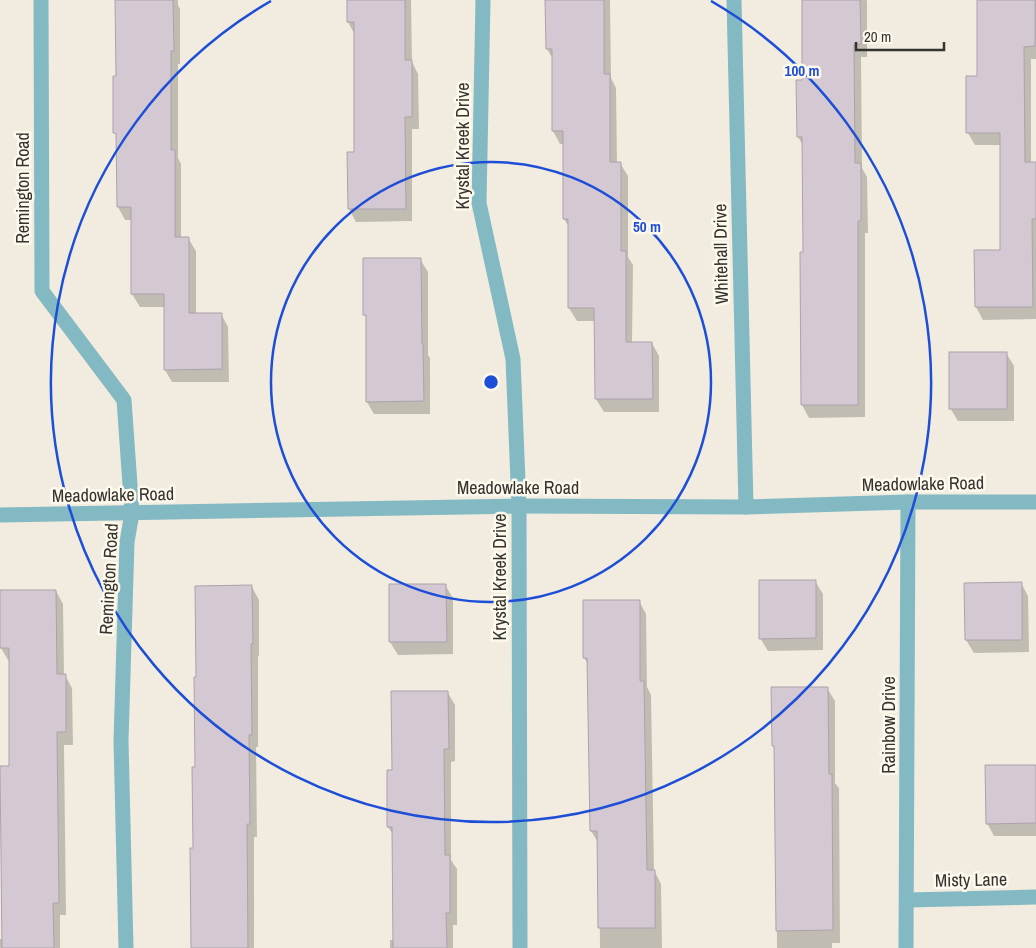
<svg xmlns="http://www.w3.org/2000/svg" width="1036" height="948" font-family="'Archivo Narrow',sans-serif">
	<style>
		.shadow { fill: #0003 }
		.building { fill: #d4c9d3; stroke: #aca2ab }
		.lines { fill: none; stroke-linecap: round; stroke-linejoin: round }
		.minor { stroke: #83b9c3; stroke-width: 15 }
		.tertiary { stroke: #83b9c3; stroke-width: 15 }
		.ring { fill: none; stroke: #1d4ed8; stroke-width: 2.5 }
		.labels { text-anchor: middle; stroke-width: 5; stroke-linejoin: round; paint-order: stroke }
		.street-label { font-size: 18px; fill: #35332e; stroke: #fef9ed }
		.centre { fill: #1d4ed8; stroke: #fef9ed; stroke-width: 2.5 }
		.ring-label { font-size: 15px; text-anchor: middle; font-weight: bold; fill: #1d4ed8; stroke: #fef9ed; stroke-width: 5; stroke-linejoin: round; paint-order: stroke }
	</style>
	<rect width="100%" height="100%" fill="#f1ecdf"/>
	<!-- shadow -->
	<g class="shadow">
		<path d="M 116,0 L 178,0 L 178,5 L 180,9 L 180,64 L 178,64 L 178,158 L 181,164 L 181,238 L 188,238 L 196,251 L 196,314 L 221,314 L 228,327 L 229,382 L 172,382 L 165,370 L 165,307 L 140,307 L 132,294 L 132,220 L 125,220 L 118,207 L 118,138 L 115,133 L 117,77 Z"/>
		<path d="M 348,0 L 411,0 L 412,62 L 418,74 L 419,129 L 412,129 L 412,221 L 356,222 L 349,209 L 355,153 L 355,35 L 348,22 Z"/>
		<path d="M 547,0 L 610,0 L 611,78 L 616,88 L 617,163 L 620,163 L 628,176 L 628,257 L 633,265 L 632,343 L 652,343 L 659,356 L 659,412 L 604,412 L 596,399 L 596,321 L 577,321 L 569,308 L 569,227 L 564,219 L 564,144 L 560,144 L 553,131 L 553,59 L 547,49 Z"/>
		<path d="M 804,0 L 866,0 L 867,1 L 867,57 L 861,57 L 862,168 L 867,177 L 868,233 L 865,233 L 865,417 L 809,418 L 802,405 L 804,254 L 804,147 L 798,137 L 804,81 Z"/>
		<path d="M 978,0 L 1036,0 L 1036,59 L 1031,59 L 1031,163 L 1036,163 L 1036,319 L 983,320 L 976,307 L 976,252 L 1002,251 L 1001,145 L 975,145 L 968,133 L 978,77 Z"/>
		<path d="M 420,259 L 428,272 L 428,355 L 430,358 L 430,414 L 374,414 L 367,402 L 367,319 L 365,315 Z"/>
		<path d="M 1006,353 L 1014,366 L 1014,421 L 958,421 L 950,408 Z"/>
		<path d="M 815,581 L 823,594 L 823,650 L 768,651 L 760,638 Z"/>
		<path d="M 1021,583 L 1028,596 L 1029,652 L 974,653 L 966,640 Z"/>
		<path d="M 445,585 L 453,598 L 453,654 L 398,655 L 390,642 Z"/>
		<path d="M 252,587 L 259,600 L 259,656 L 258,656 L 258,747 L 256,747 L 257,837 L 254,837 L 254,948 L 192,948 L 196,768 Z"/>
		<path d="M 56,591 L 63,604 L 64,675 L 65,675 L 72,688 L 73,745 L 64,745 L 66,915 L 60,915 L 60,948 L 0,948 L 0,939 L 3,939 L 11,767 L 10,660 L 8,660 L 1,648 Z"/>
		<path d="M 639,601 L 646,614 L 647,687 L 651,695 L 654,870 L 661,884 L 662,948 L 600,948 L 599,844 L 591,831 L 589,665 L 584,658 Z"/>
		<path d="M 827,688 L 835,701 L 835,783 L 839,788 L 840,943 L 832,943 L 832,948 L 777,948 L 776,750 L 773,745 Z"/>
		<path d="M 448,693 L 455,705 L 455,761 L 451,762 L 451,860 L 457,869 L 457,925 L 453,925 L 453,948 L 390,948 L 390,940 L 394,940 L 394,836 L 388,827 L 393,771 Z"/>
		<path d="M 1036,767 L 1036,836 L 994,836 L 987,823 Z"/>
	</g>
	<!-- building -->
	<g class="building">
		<path d="M 115,0 L 173,0 L 174,51 L 171,51 L 171,150 L 175,150 L 175,237 L 189,237 L 189,313 L 222,313 L 222,369 L 164,370 L 164,294 L 131,294 L 131,207 L 117,207 L 116,133 L 113,133 L 113,76 L 116,76 Z"/>
		<path d="M 347,0 L 405,0 L 405,60 L 412,60 L 412,117 L 405,117 L 406,209 L 348,209 L 347,152 L 354,152 L 354,22 L 347,22 Z"/>
		<path d="M 545,0 L 604,0 L 604,74 L 610,74 L 610,162 L 621,162 L 621,251 L 626,251 L 626,342 L 652,342 L 653,399 L 595,399 L 594,308 L 568,308 L 568,219 L 563,219 L 563,131 L 552,131 L 552,49 L 546,49 Z"/>
		<path d="M 802,0 L 860,0 L 861,44 L 854,44 L 855,163 L 861,163 L 861,221 L 858,221 L 858,405 L 801,405 L 800,252 L 803,252 L 802,137 L 797,137 L 796,80 L 802,80 Z"/>
		<path d="M 977,0 L 1035,0 L 1035,46 L 1024,47 L 1025,162 L 1036,162 L 1036,219 L 1032,219 L 1033,307 L 975,307 L 974,250 L 1000,250 L 1000,133 L 966,133 L 966,76 L 977,76 Z"/>
		<path d="M 363,258 L 421,258 L 422,344 L 423,344 L 424,401 L 366,402 L 366,315 L 363,315 Z"/>
		<rect x="949" y="352" width="58" height="57"/>
		<path d="M 759,580 L 816,580 L 816,638 L 759,639 Z"/>
		<path d="M 1022,582 L 1022,640 L 965,640 L 964,583 Z"/>
		<path d="M 389,584 L 446,584 L 447,642 L 389,642 Z"/>
		<path d="M 252,585 L 253,644 L 251,644 L 252,735 L 249,735 L 250,824 L 247,824 L 248,948 L 191,948 L 190,848 L 193,848 L 192,767 L 195,767 L 194,677 L 196,677 L 195,586 Z"/>
		<path d="M 0,590 L 56,590 L 57,674 L 66,674 L 66,732 L 57,732 L 59,903 L 53,903 L 54,948 L 2,948 L 0,766 L 9,766 L 9,648 L 0,648 Z"/>
		<path d="M 583,600 L 640,600 L 640,681 L 644,681 L 647,870 L 655,870 L 655,928 L 598,928 L 597,831 L 590,831 L 587,658 L 583,658 Z"/>
		<path d="M 771,687 L 828,687 L 829,774 L 832,774 L 833,930 L 776,931 L 774,746 L 772,746 Z"/>
		<path d="M 391,691 L 448,691 L 449,749 L 444,749 L 445,855 L 450,855 L 450,913 L 446,913 L 447,948 L 393,948 L 392,827 L 387,827 L 387,770 L 392,770 Z"/>
		<path d="M 985,765 L 1036,765 L 1036,823 L 986,824 Z"/>
	</g>
	<g class="lines">
		<!-- minor -->
		<g class="minor">
			<path d="M 41,0 L 42,291 L 124,400 L 132,513 L 127,542 L 121,741 L 126,948"/>
			<path d="M 483,0 L 479,203 L 513,359 L 519,506 L 520,948"/>
			<path d="M 734,0 L 746,507"/>
			<path d="M 907,900 L 1036,897"/>
			<path d="M 906,948 L 908,502"/>
		</g>
		<!-- tertiary -->
		<path class="tertiary" d="M 0,515 L 519,506 L 746,507 L 908,502 L 1036,502"/>
	</g>
	<!-- distance rings -->
	<g class="ring">
		<circle cx="491" cy="382" r="220"/>
		<path d="M711 1A440 440 0 1 1 271 1"/>
	</g>
	<g class="labels">
		<!-- street labels -->
		<g class="street-label">
			<text transform="translate(463 146) rotate(-90)" y="6">Krystal Kreek Drive</text>
			<text transform="translate(23 188) rotate(-90)" y="6">Remington Road</text>
			<text transform="translate(721 254) rotate(-91)" y="6">Whitehall Drive</text>
			<text transform="translate(923 484) rotate(-1)" y="6">Meadowlake Road</text>
			<text x="518" y="494">Meadowlake Road</text>
			<text transform="translate(113 495) rotate(-1)" y="6">Meadowlake Road</text>
			<text transform="translate(500 577) rotate(-90)" y="6">Krystal Kreek Drive</text>
			<text transform="translate(109 579) rotate(-87)" y="6">Remington Road</text>
			<text transform="translate(889 725) rotate(-90)" y="6">Rainbow Drive</text>
			<text transform="translate(971 880) rotate(-1)" y="6">Misty Lane</text>
		</g>
	</g>
	<circle cx="491" cy="382" r="8" class="centre"/>
	<g class="ring-label">
		<text x="802" y="76">100 m</text>
		<text x="647" y="232">50 m</text>
	</g>
	<!-- scale -->
	<path d="M856 42v8h88v-8" fill="none" stroke="#35332e" stroke-width="2.5"/>
	<text x="864" y="42" font-size="15" fill="#35332e" stroke="#fef9ed" stroke-width="4" paint-order="stroke">20 m</text>
</svg>
